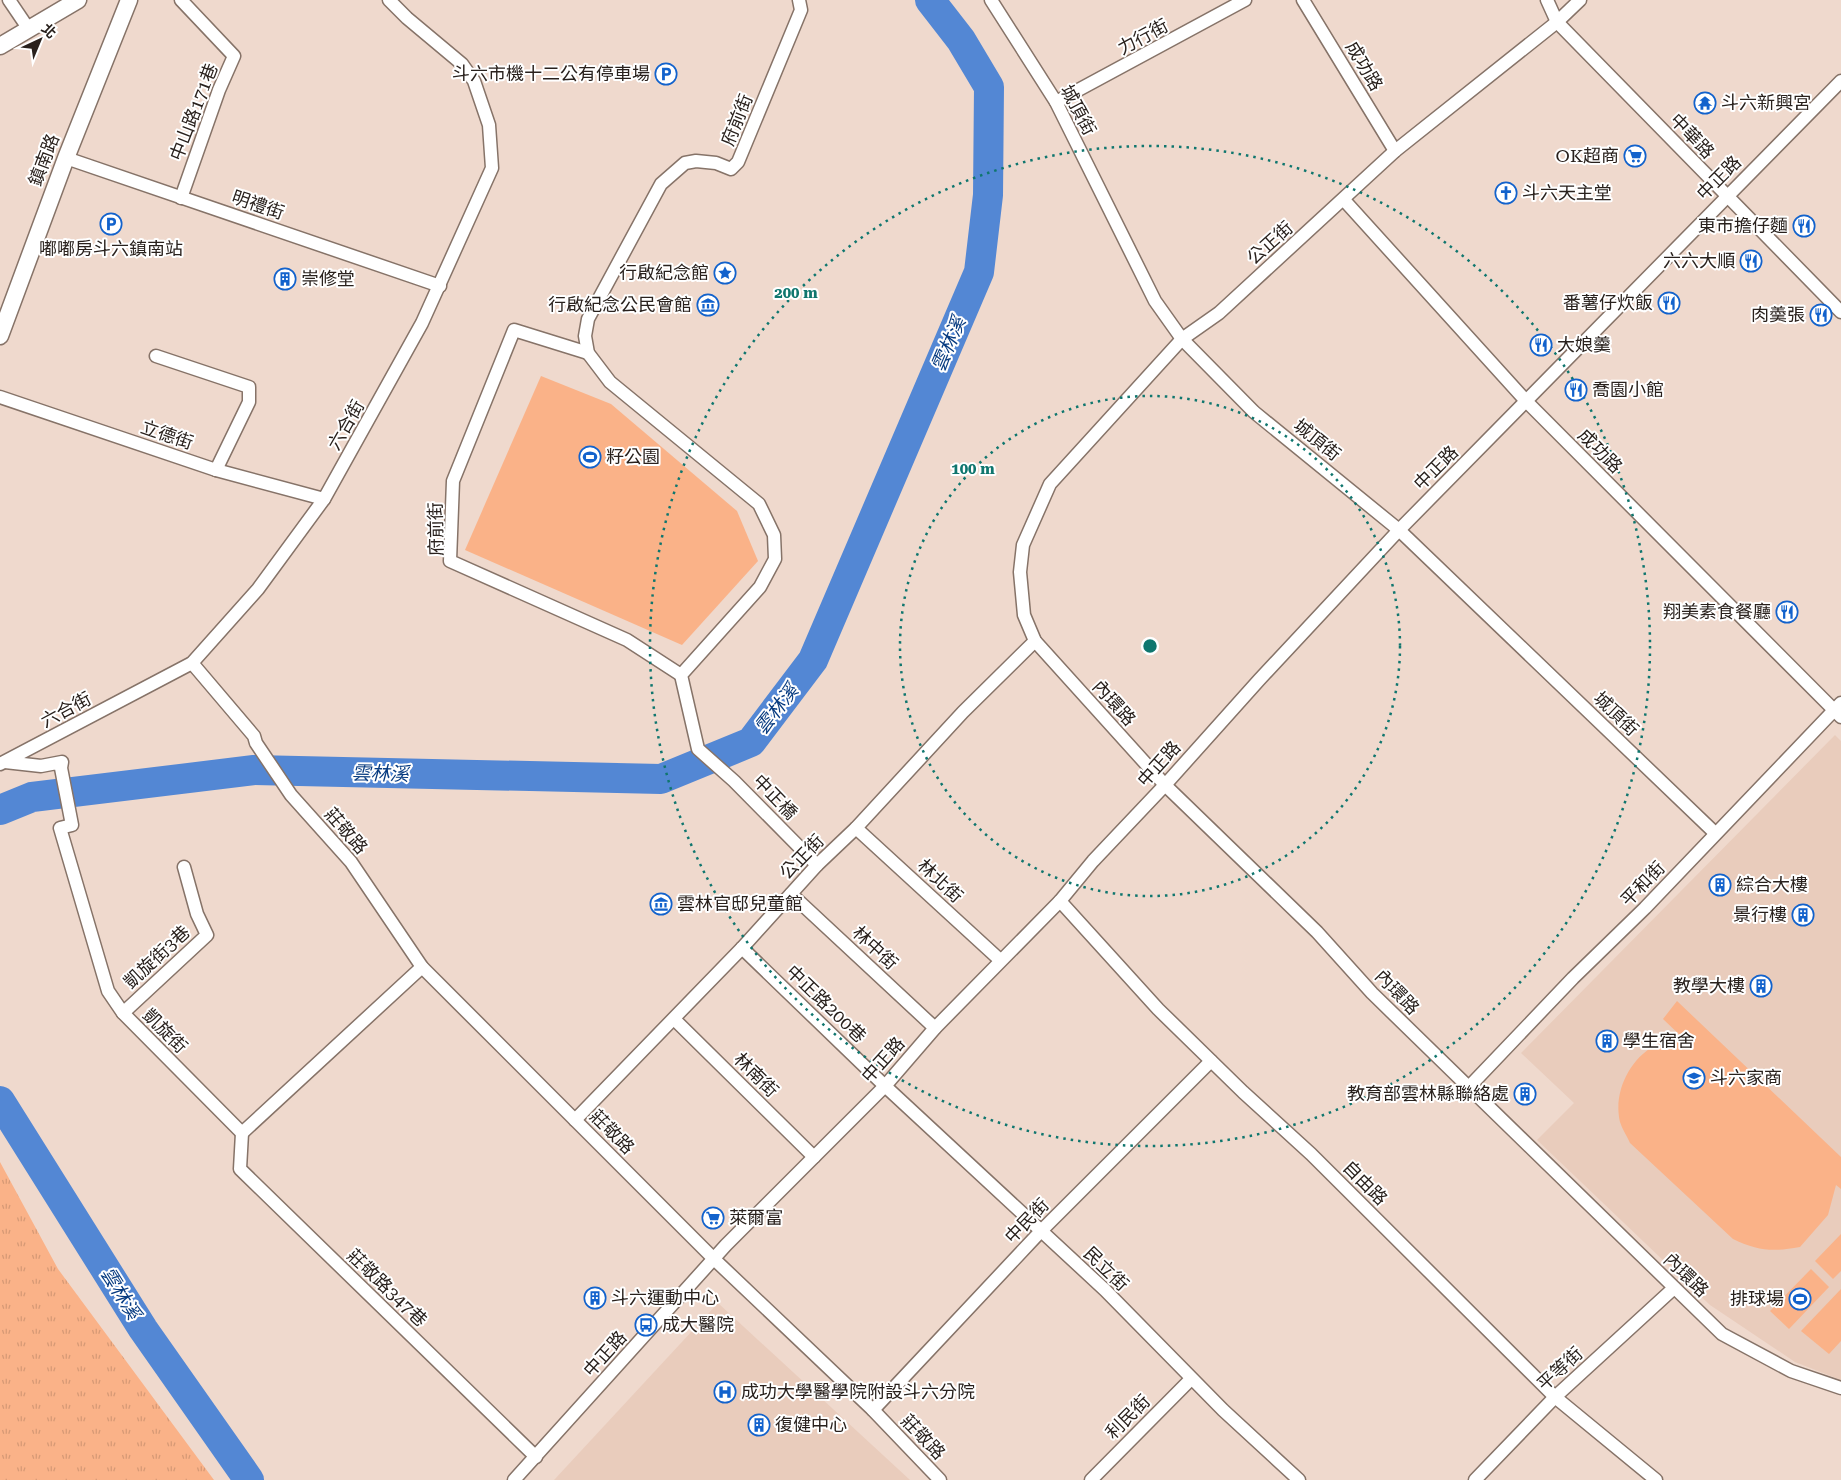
<svg xmlns="http://www.w3.org/2000/svg" width="1841" height="1480" font-family="'Roboto Serif','Noto Sans TC',serif">
	<style>
		.built { fill: #e9ccbc }
		.grass { fill: url(#grass-tufts) }
		.pitch { fill: #fab288 }
		.lines { fill: none; stroke-linecap: round; stroke-linejoin: round }
		.river { stroke: #5387d4; stroke-width: 30 }
		.minor-casing { stroke: #867368; stroke-width: 15 }
		.tertiary-casing { stroke: #867368; stroke-width: 19 }
		.minor { stroke: #fff; stroke-width: 12 }
		.tertiary { stroke: #fff; stroke-width: 16 }
		.ring { fill: none; stroke: #0f766e; stroke-width: 2.5; stroke-dasharray: 2.5 5 }
		.labels { text-anchor: middle; stroke-width: 4; stroke-linejoin: round; paint-order: stroke }
		.street-label { font-size: 18px; fill: #29211d; stroke: #fff }
		.poi-label { font-size: 18px; fill: #29211d; stroke: #fff; text-anchor: start }
		.water-label { font-size: 19px; font-style: italic; fill: #073b80; stroke: #fff }
		.centre { fill: #0f766e; stroke: #fff; stroke-width: 2.5 }
		.ring-label { font-size: 15px; text-anchor: middle; font-weight: bold; fill: #0f766e; stroke: #fff; stroke-width: 4; stroke-linejoin: round; paint-order: stroke }
	</style>
	<defs>
		<pattern id="grass-tufts" width="24" height="20" patternUnits="userSpaceOnUse" patternTransform="scale(1.25)"><rect width="24" height="20" fill="#fab288"/><path d="M3 7l-1-3M5 7V3M7 7l1-3M15 17l-1-3M17 17v-4M19 17l1-3" fill="none" stroke="#d69975"/></pattern>
	</defs>
	<rect width="100%" height="100%" fill="#efd9cd"/>
	<!-- built -->
	<g class="built">
		<path d="M 1835,735 L 1841,741 L 1841,1380 L 1795,1362 L 1710,1305 L 1537,1140 L 1574,1103 L 1521,1053 Z"/>
		<path d="M 718,1303 L 910,1480 L 554,1480 Z"/>
	</g>
	<!-- grass -->
	<path class="grass" d="M 0,1162 L 58,1269 L 214,1480 L 0,1480 Z"/>
	<!-- pitch -->
	<g class="pitch">
		<path d="M 541,376 L 611,404 L 737,511 L 758,561 L 682,645 L 465,550 Z"/>
		<path d="M 1677,1001 L 1841,1157 L 1841,1189 L 1836,1185 L 1828,1215 L 1800,1247 C 1773,1252 1758,1251 1733,1239 L 1630,1143 C 1627,1136 1622,1129 1620,1122 C 1613,1093 1629,1060 1654,1046 C 1663,1041 1675,1041 1684,1039 L 1663,1019 Z"/>
		<path d="M 1841,1234 L 1841,1271 L 1833,1279 L 1815,1261 Z"/>
		<path d="M 1811,1269 L 1829,1287 L 1789,1329 L 1770,1311 Z"/>
		<path d="M 1841,1289 L 1841,1341 L 1829,1354 L 1801,1331 Z"/>
	</g>
	<g class="lines">
		<!-- river -->
		<g class="river">
			<path d="M 0,810 L 32,797 L 254,770 L 661,779 L 751,742 L 813,660 L 979,272 L 988,195 L 989,87 L 961,40 L 930,0"/>
			<path d="M 0,1101 L 143,1329 L 249,1480"/>
		</g>
		<!-- minor casing -->
		<g class="minor-casing">
			<g id="minor">
				<path d="M 9,0 L 28,28"/>
				<path d="M 181,0 L 234,56 L 219,90 L 181,198"/>
				<path d="M 799,0 L 801,10 L 738,162 L 731,169 L 716,163 L 696,161 L 685,163 L 661,184 L 588,319 L 585,336 L 588,353 L 610,382 L 759,504 L 774,535 L 775,559 L 760,587 L 681,675 L 698,749 L 734,781 L 817,865"/>
				<path d="M 991,0 L 1056,102 L 1155,301 L 1182,339 L 1254,412 L 1399,530 L 1715,833"/>
				<path d="M 1303,0 L 1395,151"/>
				<path d="M 1547,0 L 1557,22 L 1841,312"/>
				<path d="M 1580,0 L 1557,22 L 1395,151 L 1219,313 L 1182,339 L 1050,484 L 1023,545 L 1020,572 L 1024,615 L 1035,641 L 1165,785 L 1317,932 L 1372,993 L 1722,1334 L 1791,1371 L 1841,1388"/>
				<path d="M 1056,102 L 1245,0"/>
				<path d="M 66,158 L 440,286"/>
				<path d="M 1344,200 L 1526,401 L 1841,717"/>
				<path d="M 588,353 L 514,330 L 453,481 L 450,561 L 627,640 L 681,675"/>
				<path d="M 156,356 L 249,387 L 249,402 L 216,470"/>
				<path d="M 0,397 L 216,470 L 324,499"/>
				<path d="M 192,663 L 254,736 L 256,743 L 291,795 L 351,862 L 422,967 L 714,1259 L 873,1410 L 940,1480"/>
				<path d="M 5,762 L 41,766 L 62,762 L 61,768 L 72,825 L 60,828 L 108,991 L 123,1013 L 242,1133"/>
				<path d="M 0,764 L 192,663 L 258,589 L 324,499 L 422,323 L 492,168 L 489,125 L 474,81 L 462,64 L 407,18 L 389,0"/>
				<path d="M 856,828 L 1000,960"/>
				<path d="M 791,894 L 935,1028"/>
				<path d="M 1060,901 L 1158,1009 L 1243,1092 L 1311,1154 L 1555,1397 L 1656,1480"/>
				<path d="M 742,948 L 885,1086 L 1105,1290 L 1223,1410 L 1299,1480"/>
				<path d="M 123,1013 L 207,935 L 197,914 L 184,867"/>
				<path d="M 674,1019 L 814,1157"/>
				<path d="M 1468,1088 L 1573,978 L 1645,908 L 1841,703"/>
				<path d="M 575,1120 L 742,948 L 817,865 L 856,828 L 963,712 L 1035,641"/>
				<path d="M 242,1133 L 240,1169 L 536,1457"/>
				<path d="M 242,1133 L 422,967"/>
				<path d="M 873,1410 L 1041,1231 L 1211,1061"/>
				<path d="M 514,1480 L 726,1245 L 885,1086 L 935,1028 L 1060,901 L 1093,861 L 1165,785 L 1259,680 L 1399,530 L 1841,81"/>
				<path d="M 1091,1480 L 1191,1379"/>
				<path d="M 1475,1480 L 1555,1397 L 1674,1288"/>
			</g>
		</g>
		<!-- tertiary casing -->
		<g class="tertiary-casing">
			<g id="tertiary">
				<path d="M 0,46 L 78,0"/>
				<path d="M 0,336 L 66,158 L 129,0"/>
			</g>
		</g>
		<!-- minor -->
		<use href="#minor" class="minor"/>
		<!-- tertiary -->
		<use href="#tertiary" class="tertiary"/>
	</g>
	<!-- distance rings -->
	<g class="ring">
		<circle cx="1150" cy="646" r="250"/>
		<circle cx="1150" cy="646" r="500"/>
	</g>
	<!-- icons -->
	<defs>
		<g id="parking-ring" transform="scale(1.125)"><circle r="9.5" fill="#fff" stroke="#1262cc" stroke-width="1.5"/><path d="M-3.5-5.5H1a3.5 3.5 0 0 1 0 7H-1V5.5H-3.5ZM-1-3.4V-.6H.8a1.4 1.4 0 0 0 0-2.8Z" fill="#1262cc"/></g>
		<g id="temple-ring" transform="scale(1.125)"><circle r="9.5" fill="#fff" stroke="#1262cc" stroke-width="1.5"/><path d="M0-6L5-2H3V0L6.5 2.5H4V6H1.5V3h-3V6H-4V2.5H-6.5L-3 0V-2H-5Z" fill="#1262cc"/></g>
		<g id="supermarket-ring" transform="scale(1.125)"><circle r="9.5" fill="#fff" stroke="#1262cc" stroke-width="1.5"/><path d="M-6-5.5h2.5l.6 2H6L4.5 2H-2.5L-4.4-4H-6ZM-1.5 3.2a1.3 1.3 0 1 0 .1 0ZM3 3.2a1.3 1.3 0 1 0 .1 0Z" fill="#1262cc"/></g>
		<g id="church-ring" transform="scale(1.125)"><circle r="9.5" fill="#fff" stroke="#1262cc" stroke-width="1.5"/><path d="M-1.2-6h2.4v3.5h3.3v2.4h-3.3V6h-2.4V-.1h-3.3v-2.4h3.3Z" fill="#1262cc"/></g>
		<g id="restaurant-ring" transform="scale(1.125)"><circle r="9.5" fill="#fff" stroke="#1262cc" stroke-width="1.5"/><path d="M-5-6h1v4h1v-4h1v4h1v-4h1v5L-1.5 .5V6h-2V.5L-5-1ZM5-6V6H3V1.5H1.5Q1.5-4 5-6Z" fill="#1262cc"/></g>
		<g id="sight-ring" transform="scale(1.125)"><circle r="9.5" fill="#fff" stroke="#1262cc" stroke-width="1.5"/><path d="M0-6L1.8-2.2L6-1.7L2.9 1.2L3.7 5.4L0 3.3L-3.7 5.4L-2.9 1.2L-6-1.7L-1.8-2.2Z" fill="#1262cc"/></g>
		<g id="building-ring" transform="scale(1.125)"><circle r="9.5" fill="#fff" stroke="#1262cc" stroke-width="1.5"/><path d="M-4-6H4V6H1V3H-1V6H-4ZM-2.5-4.3h1.7v1.8h-1.7ZM.8-4.3h1.7v1.8H.8ZM-2.5-1h1.7V.8h-1.7ZM.8-1h1.7V.8H.8Z" fill="#1262cc"/></g>
		<g id="museum-ring" transform="scale(1.125)"><circle r="9.5" fill="#fff" stroke="#1262cc" stroke-width="1.5"/><path d="M0-6L6-3V-2H-6V-3ZM-5-1h2V3h-2ZM-1-1h2V3h-2ZM3-1h2V3H3ZM-6 4H6V6H-6Z" fill="#1262cc"/></g>
		<g id="stadium-ring" transform="scale(1.125)"><circle r="9.5" fill="#fff" stroke="#1262cc" stroke-width="1.5"/><path d="M0-5a6.5 5 0 1 0 0 10a6.5 5 0 1 0 0-10ZM-3.5-1.8h7v3.6h-7Z" fill="#1262cc"/></g>
		<g id="school-ring" transform="scale(1.125)"><circle r="9.5" fill="#fff" stroke="#1262cc" stroke-width="1.5"/><path d="M0-5L7-2L0 1L-7-2ZM-4 1L0 2.5L4 1V4Q0 6-4 4Z" fill="#1262cc"/></g>
		<g id="bus-ring" transform="scale(1.125)"><circle r="9.5" fill="#fff" stroke="#1262cc" stroke-width="1.5"/><path d="M-5-6H5V4H4V6H2V4H-2V6H-4V4H-5ZM-3.5-4V0h7V-4ZM-3.5 1.2v1.5H-2V1.2ZM2 1.2v1.5H3.5V1.2Z" fill="#1262cc"/></g>
		<g id="hospital-ring" transform="scale(1.125)"><circle r="9.5" fill="#fff" stroke="#1262cc" stroke-width="1.5"/><path d="M-5-5h3v3.5h4V-5h3V5h-3V1.5h-4V5h-3Z" fill="#1262cc"/></g>
	</defs>
	<g fill-rule="evenodd">
		<use href="#parking-ring" x="666" y="74"/>
		<use href="#temple-ring" x="1705" y="103"/>
		<use href="#supermarket-ring" x="1635" y="156"/>
		<use href="#church-ring" x="1506" y="193"/>
		<use href="#parking-ring" x="111" y="224"/>
		<use href="#restaurant-ring" x="1804" y="226"/>
		<use href="#restaurant-ring" x="1751" y="261"/>
		<use href="#sight-ring" x="725" y="273"/>
		<use href="#building-ring" x="285" y="279"/>
		<use href="#restaurant-ring" x="1669" y="303"/>
		<use href="#museum-ring" x="708" y="305"/>
		<use href="#restaurant-ring" x="1821" y="315"/>
		<use href="#restaurant-ring" x="1541" y="345"/>
		<use href="#restaurant-ring" x="1576" y="390"/>
		<use href="#stadium-ring" x="590" y="457"/>
		<use href="#restaurant-ring" x="1787" y="612"/>
		<use href="#building-ring" x="1720" y="885"/>
		<use href="#museum-ring" x="661" y="904"/>
		<use href="#building-ring" x="1803" y="915"/>
		<use href="#building-ring" x="1761" y="986"/>
		<use href="#building-ring" x="1607" y="1041"/>
		<use href="#school-ring" x="1694" y="1078"/>
		<use href="#building-ring" x="1525" y="1094"/>
		<use href="#supermarket-ring" x="713" y="1218"/>
		<use href="#building-ring" x="595" y="1298"/>
		<use href="#stadium-ring" x="1800" y="1299"/>
		<use href="#bus-ring" x="646" y="1325"/>
		<use href="#hospital-ring" x="725" y="1392"/>
		<use href="#building-ring" x="759" y="1425"/>
	</g>
	<g class="labels">
		<!-- street labels -->
		<g class="street-label">
			<text transform="translate(1143 37) rotate(-28)" y="6">力行街</text>
			<text transform="translate(1364 66) rotate(59)" y="6">成功路</text>
			<text transform="translate(1078 110) rotate(62)" y="6">城頂街</text>
			<text transform="translate(194 112) rotate(-69)" y="6">中山路171巷</text>
			<text transform="translate(737 120) rotate(-68)" y="6">府前街</text>
			<text transform="translate(1692 136) rotate(46)" y="6">中華路</text>
			<text transform="translate(44 160) rotate(-69)" y="6">鎮南路</text>
			<text transform="translate(1719 178) rotate(-45)" y="6">中正路</text>
			<text transform="translate(258 205) rotate(19)" y="6">明禮街</text>
			<text transform="translate(1270 243) rotate(-42)" y="6">公正街</text>
			<text transform="translate(346 425) rotate(-60)" y="6">六合街</text>
			<text transform="translate(167 435) rotate(19)" y="6">立德街</text>
			<text transform="translate(1317 440) rotate(39)" y="6">城頂街</text>
			<text transform="translate(1600 451) rotate(45)" y="6">成功路</text>
			<text transform="translate(1436 468) rotate(-45)" y="6">中正路</text>
			<text transform="translate(436 529) rotate(-91)" y="6">府前街</text>
			<text transform="translate(1114 703) rotate(48)" y="6">內環路</text>
			<text transform="translate(66 710) rotate(-28)" y="6">六合街</text>
			<text transform="translate(1616 714) rotate(44)" y="6">城頂街</text>
			<text transform="translate(1159 764) rotate(-48)" y="6">中正路</text>
			<text transform="translate(775 797) rotate(46)" y="6">中正橋</text>
			<text transform="translate(346 831) rotate(49)" y="6">莊敬路</text>
			<text transform="translate(802 857) rotate(-46)" y="6">公正街</text>
			<text transform="translate(940 881) rotate(43)" y="6">林北街</text>
			<text transform="translate(1643 884) rotate(-46)" y="6">平和街</text>
			<text transform="translate(875 948) rotate(43)" y="6">林中街</text>
			<text transform="translate(157 957) rotate(-43)" y="6">凱旋街3巷</text>
			<text transform="translate(1397 992) rotate(46)" y="6">內環路</text>
			<text transform="translate(826 1004) rotate(44)" y="6">中正路200巷</text>
			<text transform="translate(165 1031) rotate(45)" y="6">凱旋街</text>
			<text transform="translate(883 1060) rotate(-48)" y="6">中正路</text>
			<text transform="translate(756 1075) rotate(45)" y="6">林南街</text>
			<text transform="translate(612 1132) rotate(45)" y="6">莊敬路</text>
			<text transform="translate(1365 1183) rotate(45)" y="6">自由路</text>
			<text transform="translate(1027 1221) rotate(-46)" y="6">中民街</text>
			<text transform="translate(1106 1269) rotate(44)" y="6">民立街</text>
			<text transform="translate(1686 1275) rotate(44)" y="6">內環路</text>
			<text transform="translate(387 1288) rotate(44)" y="6">莊敬路347巷</text>
			<text transform="translate(605 1354) rotate(-48)" y="6">中正路</text>
			<text transform="translate(1560 1369) rotate(-43)" y="6">平等街</text>
			<text transform="translate(1128 1417) rotate(-45)" y="6">利民街</text>
			<text transform="translate(923 1437) rotate(46)" y="6">莊敬路</text>
		</g>
		<!-- poi labels -->
		<g class="poi-label">
			<text x="650" y="80" text-anchor="end">斗六市機十二公有停車場</text>
			<text x="1721" y="109">斗六新興宮</text>
			<text x="1619" y="162" text-anchor="end">OK超商</text>
			<text x="1522" y="199">斗六天主堂</text>
			<text x="1788" y="232" text-anchor="end">東市擔仔麵</text>
			<text x="111" y="255" text-anchor="middle">嘟嘟房斗六鎮南站</text>
			<text x="1735" y="267" text-anchor="end">六六大順</text>
			<text x="709" y="279" text-anchor="end">行啟紀念館</text>
			<text x="301" y="285">崇修堂</text>
			<text x="1653" y="309" text-anchor="end">番薯仔炊飯</text>
			<text x="692" y="311" text-anchor="end">行啟紀念公民會館</text>
			<text x="1805" y="321" text-anchor="end">肉羮張</text>
			<text x="1557" y="351">大娘羹</text>
			<text x="1592" y="396">喬園小館</text>
			<text x="606" y="463">籽公園</text>
			<text x="1771" y="618" text-anchor="end">翔美素食餐廳</text>
			<text x="1736" y="891">綜合大樓</text>
			<text x="677" y="910">雲林官邸兒童館</text>
			<text x="1787" y="921" text-anchor="end">景行樓</text>
			<text x="1745" y="992" text-anchor="end">教學大樓</text>
			<text x="1623" y="1047">學生宿舍</text>
			<text x="1710" y="1084">斗六家商</text>
			<text x="1509" y="1100" text-anchor="end">教育部雲林縣聯絡處</text>
			<text x="729" y="1224">萊爾富</text>
			<text x="611" y="1304">斗六運動中心</text>
			<text x="1784" y="1305" text-anchor="end">排球場</text>
			<text x="662" y="1331">成大醫院</text>
			<text x="741" y="1398">成功大學醫學院附設斗六分院</text>
			<text x="775" y="1431">復健中心</text>
		</g>
		<!-- water labels -->
		<g class="water-label">
			<text transform="translate(948 344) rotate(-67)" y="7">雲林溪</text>
			<text transform="translate(776 709) rotate(-52)" y="7">雲林溪</text>
			<text transform="translate(380 773) rotate(1)" y="7">雲林溪</text>
			<text transform="translate(121 1293) rotate(58)" y="7">雲林溪</text>
		</g>
	</g>
	<circle cx="1150" cy="646" r="8" class="centre"/>
	<g class="ring-label">
		<text x="796" y="298">200 m</text>
		<text x="973" y="474">100 m</text>
	</g>
	<!-- north arrow -->
	<g transform="translate(40 40) rotate(44)" stroke="#ffffff" stroke-width="4" paint-order="stroke">
	<path d="M0-4L9 19L0 12L-9 19Z" fill="#29211d"/>
	<text y="-8" font-size="14" font-weight="bold" text-anchor="middle" fill="#29211d">北</text>
	</g>
</svg>
